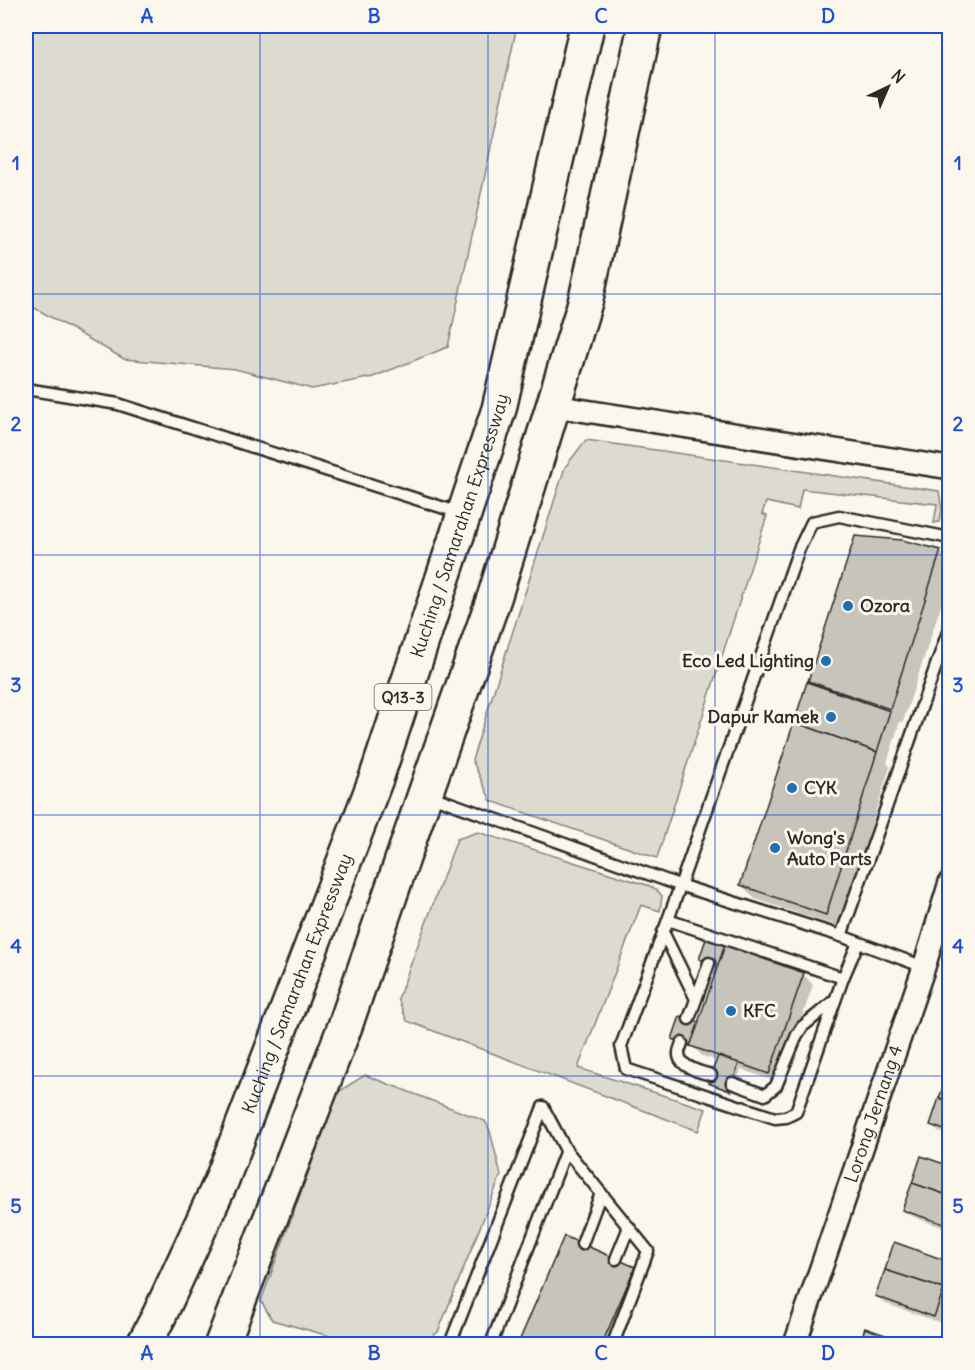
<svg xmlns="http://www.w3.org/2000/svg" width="975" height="1370" font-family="Delius,sans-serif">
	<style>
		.green { fill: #dddad0; stroke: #84827e; stroke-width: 1.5 }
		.shadow { fill: #0003 }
		.building { fill: #c7c4bc; stroke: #2b2b2b; stroke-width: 1.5 }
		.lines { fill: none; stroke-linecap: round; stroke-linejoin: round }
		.service-casing { stroke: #2b2b2b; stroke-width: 15 }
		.minor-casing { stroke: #2b2b2b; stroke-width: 26 }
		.trunk-casing { stroke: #2b2b2b; stroke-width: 38 }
		.service { stroke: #fbf7ec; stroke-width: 10 }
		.minor { stroke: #fbf7ec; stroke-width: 21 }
		.trunk { stroke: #fbf7ec; stroke-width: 33 }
		.grid { fill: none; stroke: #1d4ed8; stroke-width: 1.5; stroke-opacity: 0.55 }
		.poi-dot { fill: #1f6fb2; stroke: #fbf7ec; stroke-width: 2 }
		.labels { text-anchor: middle; stroke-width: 6; stroke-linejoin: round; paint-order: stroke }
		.shield { fill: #fbf7ec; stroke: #696865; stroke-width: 1.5 }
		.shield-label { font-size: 16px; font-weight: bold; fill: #2b2b2b }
		.street-label { font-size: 18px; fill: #2b2b2b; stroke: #fbf7ec }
		.poi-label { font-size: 18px; font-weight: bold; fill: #2b2b2b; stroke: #fbf7ec; text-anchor: start }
		.neatline { fill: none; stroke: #1d4ed8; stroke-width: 2 }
		.grid-label { font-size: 20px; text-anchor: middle; font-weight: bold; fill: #1d4ed8 }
	</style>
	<rect width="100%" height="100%" fill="#fbf7ec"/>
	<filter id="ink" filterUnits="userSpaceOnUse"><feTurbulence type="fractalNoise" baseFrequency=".0167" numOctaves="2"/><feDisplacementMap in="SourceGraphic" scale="12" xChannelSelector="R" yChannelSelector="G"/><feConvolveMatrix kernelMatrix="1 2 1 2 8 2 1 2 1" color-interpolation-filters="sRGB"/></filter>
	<g filter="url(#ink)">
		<!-- green -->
		<g class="green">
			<path d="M 26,26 L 517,26 L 448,347 L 373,377 L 312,389 L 235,369 L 124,359 L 26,303 Z"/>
			<path d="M 586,440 L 939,491 L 942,511 L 939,522 L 934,523 L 937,504 L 802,489 L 798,509 L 766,502 L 762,514 L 767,516 L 657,858 L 491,801 L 472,760 L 565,467 Z"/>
			<path d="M 478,832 L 650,886 L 657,890 L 662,896 L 660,911 L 641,905 L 578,1068 L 706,1109 L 698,1131 L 407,1021 L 398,999 L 457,839 Z"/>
			<path d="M 365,1075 L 485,1121 L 490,1131 L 501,1175 L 438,1332 L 421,1344 L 358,1344 L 272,1320 L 261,1301 L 338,1092 Z"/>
		</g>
		<!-- shadow -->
		<g class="shadow">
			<path d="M 940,551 L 950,561 L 950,578 L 903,722 L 900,721 L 887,763 L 890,767 L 839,927 L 755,899 L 742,885 L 815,687 L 810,681 Z"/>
			<path d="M 701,959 L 803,974 L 813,985 L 779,1083 L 741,1069 L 733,1093 L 713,1086 L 710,1083 L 718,1061 L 702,1056 L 695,1048 L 676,1042 L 673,1039 L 699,1024 L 719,967 L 704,962 Z"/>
			<path d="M 950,1074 L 950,1135 L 939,1132 L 932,1125 Z"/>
			<path d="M 950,1168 L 950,1230 L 911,1216 L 904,1209 Z"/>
			<path d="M 565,1238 L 634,1268 L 637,1271 L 606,1344 L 519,1344 Z"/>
			<path d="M 950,1264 L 950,1298 L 941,1323 L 884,1303 L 877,1296 Z"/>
			<path d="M 866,1330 L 907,1344 L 861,1344 Z"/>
		</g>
		<!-- building -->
		<g class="building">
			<path d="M 855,536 L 902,540 L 941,550 L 890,709 L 808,681 Z"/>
			<path d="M 807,682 L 890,711 L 877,752 L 794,722 Z"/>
			<path d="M 794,722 L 877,752 L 826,915 L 740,885 Z"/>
			<path d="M 706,939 L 725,945 L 718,966 L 699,959 Z"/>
			<path d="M 725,945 L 804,973 L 769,1074 L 690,1046 Z"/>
			<path d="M 680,1016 L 699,1022 L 690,1046 L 672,1039 Z"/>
			<path d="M 718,1056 L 739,1063 L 730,1091 L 708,1083 Z"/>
			<path d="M 949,1071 L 950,1072 L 950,1102 L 939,1098 Z"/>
			<path d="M 939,1098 L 950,1102 L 950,1132 L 930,1125 Z"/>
			<path d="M 921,1156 L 950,1166 L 950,1196 L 912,1183 Z"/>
			<path d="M 912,1183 L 950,1196 L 950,1226 L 902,1210 Z"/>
			<path d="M 564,1236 L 635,1267 L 602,1344 L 518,1344 Z"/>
			<path d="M 894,1242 L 950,1262 L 950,1272 L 944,1289 L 885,1270 Z"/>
			<path d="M 885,1270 L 944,1289 L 934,1317 L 875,1296 Z"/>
			<path d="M 865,1328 L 911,1344 L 859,1344 Z"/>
		</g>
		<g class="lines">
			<!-- service casing -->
			<g class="service-casing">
				<g id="service">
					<path d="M 26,389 L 118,404 L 460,513"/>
					<path d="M 428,795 L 679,885 L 841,936 L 924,967"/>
					<path d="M 668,920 L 843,978"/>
					<path d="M 663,932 L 696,999"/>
					<path d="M 841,936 L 950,626"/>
					<path d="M 858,943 L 843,978 L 796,1112 L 786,1117 L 775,1118 L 626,1069 L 621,1046 L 668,920 L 799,549 L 812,522 L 839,516 L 950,538"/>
					<path d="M 689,1019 L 709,963"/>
					<path d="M 682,1043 C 681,1046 679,1050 679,1053 C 678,1067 701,1072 711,1075"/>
					<path d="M 732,1083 L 765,1095 L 776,1086 L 797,1035 L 802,1027 L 835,1000"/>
					<path d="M 543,1107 L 566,1150 L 648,1251 L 613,1344"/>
					<path d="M 582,1244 L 601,1193"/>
					<path d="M 616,1259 L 629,1227"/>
					<path d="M 450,1344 L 543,1107"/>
					<path d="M 491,1344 L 566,1150"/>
				</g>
			</g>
			<!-- minor casing -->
			<g class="minor-casing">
				<g id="minor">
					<path d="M 554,406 L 950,468"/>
					<path id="s1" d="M 795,1344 L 924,967 L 950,882"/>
				</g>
			</g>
			<!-- trunk casing -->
			<g class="trunk-casing">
				<g id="trunk">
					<path id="s2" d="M 144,1344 L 159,1316 L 221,1182 L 377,776 L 499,409 L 587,26"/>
					<path d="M 222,1344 L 345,1026 L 425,794 L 495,595 L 586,299 L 645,26"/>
				</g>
			</g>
			<!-- service -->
			<use href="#service" class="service"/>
			<!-- minor -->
			<use href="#minor" class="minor"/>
			<!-- trunk -->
			<use href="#trunk" class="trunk"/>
		</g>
	</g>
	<!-- grid -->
	<path class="grid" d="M 260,26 L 260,1344M 488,26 L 488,1344M 715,26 L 715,1344M 26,294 L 950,294M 26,555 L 950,555M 26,815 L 950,815M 26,1076 L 950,1076"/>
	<!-- markers -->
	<g class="poi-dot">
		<circle cx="848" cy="606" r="6"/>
		<circle cx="826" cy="661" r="6"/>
		<circle cx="831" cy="717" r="6"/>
		<circle cx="792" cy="788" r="6"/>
		<circle cx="775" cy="848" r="6"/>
		<circle cx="731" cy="1011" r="6"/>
	</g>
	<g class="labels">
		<!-- shield labels -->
		<rect class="shield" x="374.5" y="684" width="57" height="26" rx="4.5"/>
		<g class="shield-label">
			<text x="403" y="703">Q13-3</text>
		</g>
		<!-- street labels -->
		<g class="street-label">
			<text dy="6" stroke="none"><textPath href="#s2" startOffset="878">Kuching / Samarahan Expressway</textPath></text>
			<text dy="6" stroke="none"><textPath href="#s2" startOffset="392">Kuching / Samarahan Expressway</textPath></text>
			<text dy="6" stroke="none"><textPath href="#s1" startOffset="243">Lorong Jernang 4</textPath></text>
		</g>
		<!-- poi labels -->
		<g class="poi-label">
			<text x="860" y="612">Ozora</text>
			<text x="814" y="667" text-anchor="end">Eco Led Lighting</text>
			<text x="819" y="723" text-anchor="end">Dapur Kamek</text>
			<text x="804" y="794">CYK</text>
			<text x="787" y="844">Wong's<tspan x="787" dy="21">Auto Parts</tspan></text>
			<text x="743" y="1017">KFC</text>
		</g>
	</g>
	<!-- margin -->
	<rect width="975" height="1370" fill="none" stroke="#fbf7ec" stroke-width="66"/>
	<!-- north arrow -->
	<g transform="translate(888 87) rotate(44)" stroke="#fbf7ec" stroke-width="4.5" paint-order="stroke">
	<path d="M0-4.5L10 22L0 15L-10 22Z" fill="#2b2b2b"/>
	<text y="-9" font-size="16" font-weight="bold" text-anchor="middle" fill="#2b2b2b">N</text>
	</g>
	<rect x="33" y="33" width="909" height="1304" class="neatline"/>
	<g class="grid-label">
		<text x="147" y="23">A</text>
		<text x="374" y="23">B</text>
		<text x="601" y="23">C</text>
		<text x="828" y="23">D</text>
		<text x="16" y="170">1</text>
		<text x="958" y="170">1</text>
		<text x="16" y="431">2</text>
		<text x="958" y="431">2</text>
		<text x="16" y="692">3</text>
		<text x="958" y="692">3</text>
		<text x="16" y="953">4</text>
		<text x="958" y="953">4</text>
		<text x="16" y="1213">5</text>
		<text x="958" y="1213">5</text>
		<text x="147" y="1360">A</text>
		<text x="374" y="1360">B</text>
		<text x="601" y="1360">C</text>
		<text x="828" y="1360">D</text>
	</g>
</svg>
